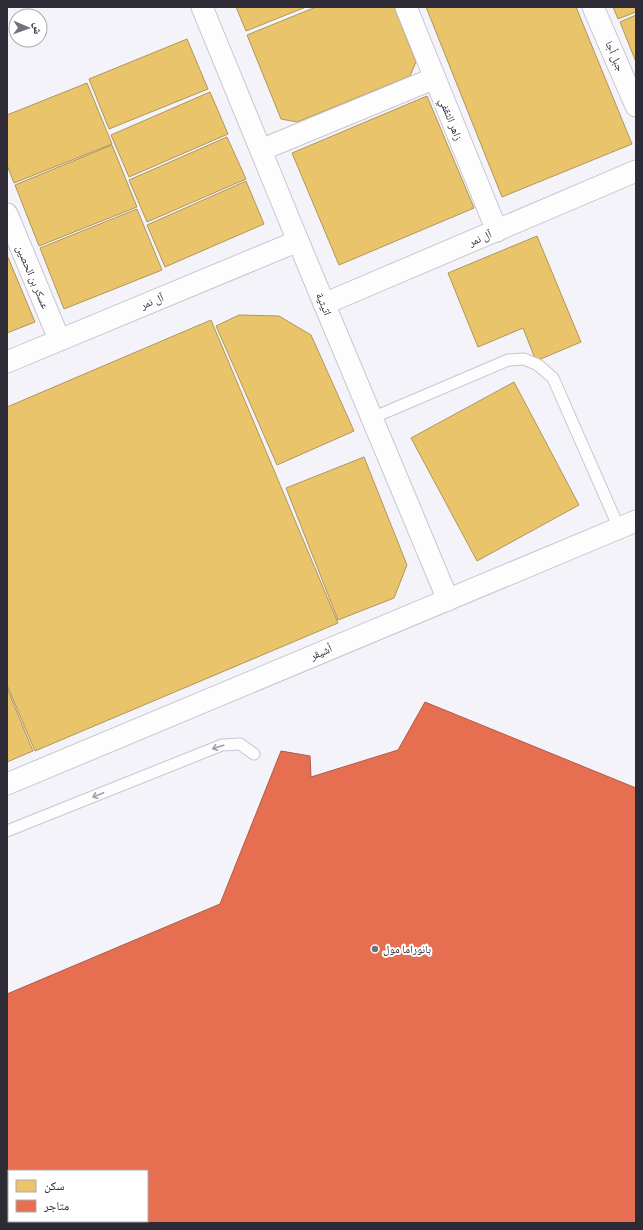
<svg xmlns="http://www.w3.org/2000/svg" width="643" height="1230" font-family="'Source Serif 4','Noto Naskh Arabic',serif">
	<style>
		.homes { fill: #e9c46a; stroke: #b1965a }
		.shops { fill: #e76f51; stroke: #b05a49; fill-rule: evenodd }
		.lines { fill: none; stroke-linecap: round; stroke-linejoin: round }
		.lane-casing { stroke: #c8c5cf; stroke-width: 13 }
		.street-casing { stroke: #c8c5cf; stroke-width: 23 }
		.lane { stroke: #fefdfe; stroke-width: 11 }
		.street { stroke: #fefdfe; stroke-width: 21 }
		.oneway { stroke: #a09ea4 }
		.poi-dot { fill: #74707b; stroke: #fff; stroke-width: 1.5 }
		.labels { text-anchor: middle; stroke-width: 4; stroke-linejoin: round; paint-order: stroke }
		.street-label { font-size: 11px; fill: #2e2a36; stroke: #fff }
		.poi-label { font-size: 11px; fill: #2e2a36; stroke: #fff; text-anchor: start }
	</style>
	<rect width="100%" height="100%" fill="#f5f3fa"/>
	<!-- homes -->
	<g class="homes">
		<path d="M 236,7 L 306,7 L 246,31 Z"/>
		<path d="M 316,7 L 394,7 L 416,62 L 410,76 L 297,122 L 281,119 L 247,35 Z"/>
		<path d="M 426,7 L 576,7 L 632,144 L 502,197 Z"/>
		<path d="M 613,7 L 636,7 L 636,12 L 618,19 Z"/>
		<path d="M 636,15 L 636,62 L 620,22 Z"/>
		<path d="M 187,39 L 208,89 L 109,129 L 89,79 Z"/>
		<path d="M 87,83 L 112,144 L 14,183 L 7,165 L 7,115 Z"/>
		<path d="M 210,92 L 228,134 L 129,177 L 111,135 Z"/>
		<path d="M 427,96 L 474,208 L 339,265 L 292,153 Z"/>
		<path d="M 227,137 L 246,179 L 147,222 L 129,180 Z"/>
		<path d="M 112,145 L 137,207 L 39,246 L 15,185 Z"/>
		<path d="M 246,181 L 264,224 L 165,267 L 147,225 Z"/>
		<path d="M 137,209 L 162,270 L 64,309 L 40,248 Z"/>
		<path d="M 537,236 L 581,342 L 536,361 L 523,328 L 478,347 L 448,273 Z"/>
		<path d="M 7,255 L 35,322 L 7,333 Z"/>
		<path d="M 239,315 L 279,316 L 311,335 L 354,431 L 277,465 L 216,326 Z"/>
		<path d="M 211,320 L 338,623 L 35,751 L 7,685 L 7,407 Z"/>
		<path d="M 514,382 L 579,505 L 477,561 L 411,438 Z"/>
		<path d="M 364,457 L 407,565 L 394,598 L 338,620 L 286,488 Z"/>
		<path d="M 7,688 L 33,751 L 7,762 Z"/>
	</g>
	<!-- shops -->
	<path class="shops" d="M 425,702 L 636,788 L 636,1223 L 7,1223 L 7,994 L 220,904 L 281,751 L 310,756 L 311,777 L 398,750 ZM 9,1171 L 147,1171 L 147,1221 L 9,1221 Z"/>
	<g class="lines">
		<!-- lane casing -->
		<g class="lane-casing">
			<g id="lane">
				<path d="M 372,418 L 508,360 L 524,359 L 538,365 L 553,378 L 619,528"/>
				<path d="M 7,831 L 222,745 L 240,744 L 254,754"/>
			</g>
		</g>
		<!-- street casing -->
		<g class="street-casing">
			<g id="street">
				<path d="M 202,7 L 298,241 L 448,600"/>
				<path d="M 406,7 L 497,231"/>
				<path d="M 593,7 L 636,106"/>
				<path d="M 261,150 L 435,78"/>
				<path d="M 7,214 L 59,339"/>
				<path d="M 324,304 L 636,171"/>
				<path d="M 7,362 L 298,241"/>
				<path d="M 7,784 L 636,521"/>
			</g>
		</g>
		<!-- lane -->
		<use href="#lane" class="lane"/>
		<!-- street -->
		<use href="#street" class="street"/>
	</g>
	<!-- one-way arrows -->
	<defs><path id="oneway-shaft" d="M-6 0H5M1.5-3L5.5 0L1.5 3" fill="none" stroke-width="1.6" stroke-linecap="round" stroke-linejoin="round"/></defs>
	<g class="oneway">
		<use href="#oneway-shaft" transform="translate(218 747) rotate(162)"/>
		<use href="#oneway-shaft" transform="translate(98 795) rotate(158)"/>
	</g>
	<!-- markers -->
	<circle class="poi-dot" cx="375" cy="949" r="4"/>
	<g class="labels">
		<!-- street labels -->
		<g class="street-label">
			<text transform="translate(615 56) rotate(67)" y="4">جبل أجا</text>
			<text transform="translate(451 119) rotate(68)" y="4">زاهر الثقفي</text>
			<text transform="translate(480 238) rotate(-23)" y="4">آل نمر</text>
			<text transform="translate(33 277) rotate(67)" y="4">عسكر بن الحصين</text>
			<text transform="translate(152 301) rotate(-22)" y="4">آل نمر</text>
			<text transform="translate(324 304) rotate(67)" y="4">اثيثية</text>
			<text transform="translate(321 652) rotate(-23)" y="4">أشيقر</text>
		</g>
		<!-- poi labels -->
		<g class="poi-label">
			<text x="383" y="953">بانوراما مول</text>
		</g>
	</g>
	<!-- border -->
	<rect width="643" height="1230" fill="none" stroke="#2e2a36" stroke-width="16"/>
	<!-- legend -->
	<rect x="8" y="1170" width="140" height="52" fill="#ffffff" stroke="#abaaaf"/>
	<rect x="16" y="1180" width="20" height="12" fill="#e9c46a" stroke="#abaaaf"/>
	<text x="44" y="1190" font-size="12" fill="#2e2a36">سكن</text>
	<rect x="16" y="1200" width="20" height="12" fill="#e76f51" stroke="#abaaaf"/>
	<text x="44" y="1210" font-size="12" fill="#2e2a36">متاجر</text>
	<!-- north arrow -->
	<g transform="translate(28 28) rotate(92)"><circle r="19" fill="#ffffff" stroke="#abaaaf"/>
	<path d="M0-3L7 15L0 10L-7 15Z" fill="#74707b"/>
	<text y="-6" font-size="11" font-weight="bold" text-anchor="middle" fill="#2e2a36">ش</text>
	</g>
</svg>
